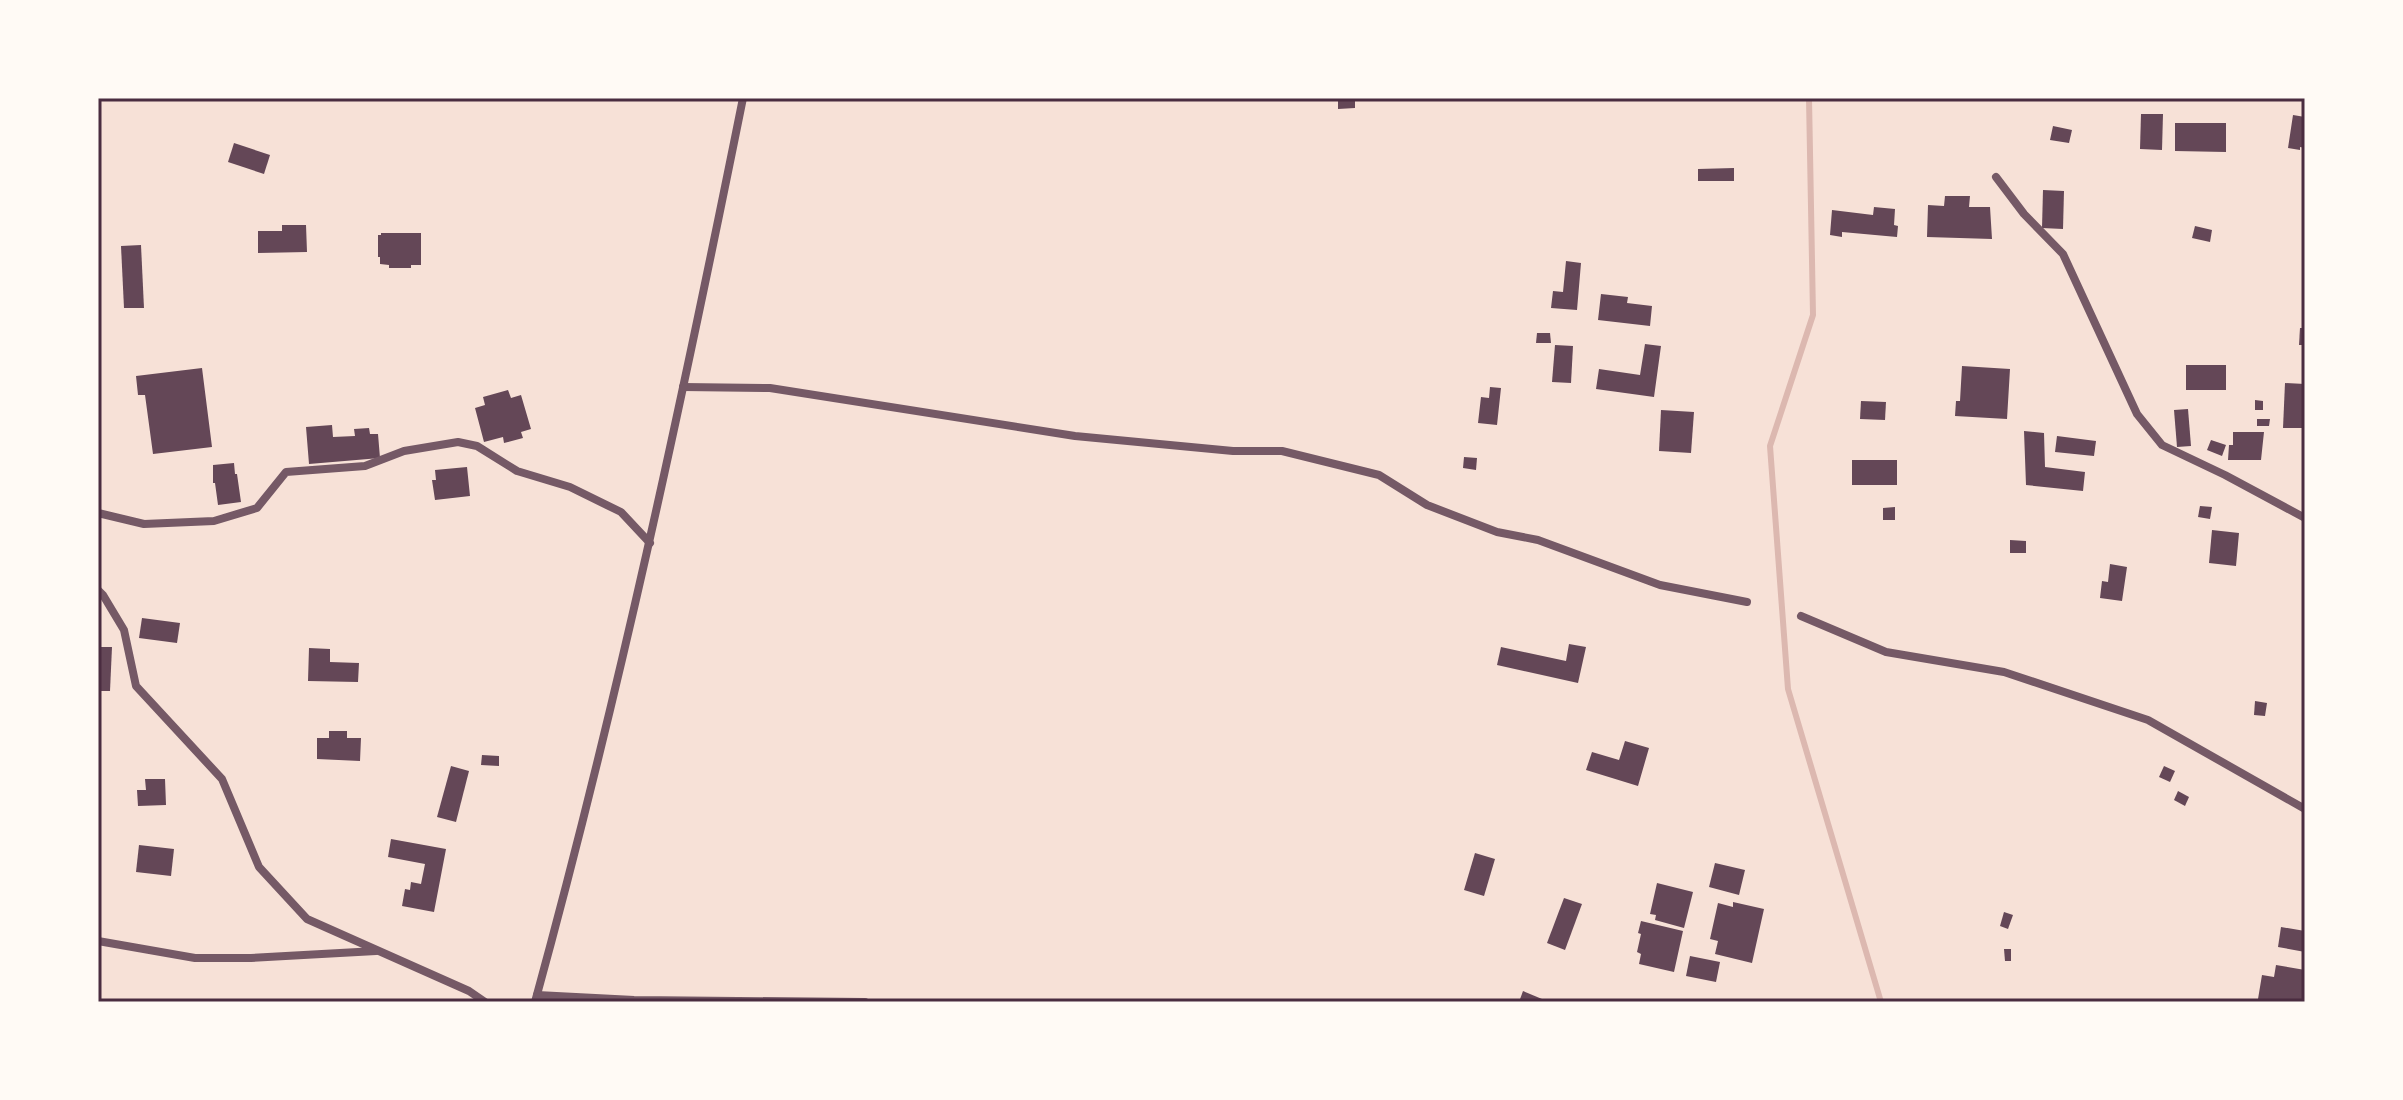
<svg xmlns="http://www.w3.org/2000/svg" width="2403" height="1100" font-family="'Asap Condensed',sans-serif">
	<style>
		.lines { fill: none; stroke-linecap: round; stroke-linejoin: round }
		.stream { stroke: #dcb8b0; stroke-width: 6 }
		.building { fill: #644757 }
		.minor { stroke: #755966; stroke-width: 8 }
		.neatline { fill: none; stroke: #4a2c40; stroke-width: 3 }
	</style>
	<rect width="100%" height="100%" fill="#f7e1d7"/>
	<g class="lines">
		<!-- stream -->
		<path class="stream" d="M 1809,98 L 1813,315 L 1770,446 L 1788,689 L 1881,1002"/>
	</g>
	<!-- building -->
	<g class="building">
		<path d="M 1338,98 L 1355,98 L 1355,108 L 1338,109 Z"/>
		<path d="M 2141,114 L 2163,114 L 2162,150 L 2140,149 Z"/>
		<path d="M 2293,115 L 2305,117 L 2305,148 L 2300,147 L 2300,150 L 2288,148 Z"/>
		<path d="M 2175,123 L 2226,123 L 2226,152 L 2175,151 Z"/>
		<path d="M 2053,126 L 2072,130 L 2069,143 L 2050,140 Z"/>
		<path d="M 234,143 L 270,155 L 264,174 L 228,162 Z"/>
		<path d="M 1734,168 L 1734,181 L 1698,181 L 1698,169 Z"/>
		<path d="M 2043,190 L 2064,191 L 2063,229 L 2042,228 Z"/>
		<path d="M 1945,196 L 1970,196 L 1969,207 L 1990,207 L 1992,239 L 1927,237 L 1928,205 L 1944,206 Z"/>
		<path d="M 1874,207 L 1895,209 L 1894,225 L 1898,226 L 1897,237 L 1842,232 L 1842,237 L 1830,235 L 1832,210 L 1873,215 Z"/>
		<path d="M 282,225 L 306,225 L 307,252 L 258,253 L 258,231 L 282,231 Z"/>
		<path d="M 2195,226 L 2212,230 L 2210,242 L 2192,238 Z"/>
		<path d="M 381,233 L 421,233 L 421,265 L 411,265 L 411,268 L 389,268 L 389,265 L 380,264 L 380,257 L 378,257 L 378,235 L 381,235 Z"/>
		<path d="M 141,245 L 144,308 L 124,308 L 121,246 Z"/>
		<path d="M 1566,261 L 1581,263 L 1577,310 L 1551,308 L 1553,291 L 1563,292 Z"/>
		<path d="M 1601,294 L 1628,297 L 1627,303 L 1652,306 L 1650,326 L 1598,320 Z"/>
		<path d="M 2300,328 L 2305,328 L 2305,345 L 2299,345 Z"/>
		<path d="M 1537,333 L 1550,333 L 1551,343 L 1536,343 Z"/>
		<path d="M 1645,344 L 1661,346 L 1654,397 L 1596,389 L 1599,369 L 1640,375 Z"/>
		<path d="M 1555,345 L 1573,346 L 1571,383 L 1552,382 Z"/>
		<rect x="2186" y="365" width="40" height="25"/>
		<path d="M 1962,366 L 2010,369 L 2007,419 L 1955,416 L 1956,401 L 1960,401 Z"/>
		<path d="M 202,368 L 212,447 L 153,454 L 145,395 L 138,395 L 136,376 Z"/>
		<path d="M 2285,383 L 2305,384 L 2305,428 L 2283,428 Z"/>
		<path d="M 1490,387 L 1501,388 L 1497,425 L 1478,423 L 1481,397 L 1489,398 Z"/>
		<path d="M 508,390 L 511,398 L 521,395 L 531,429 L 521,432 L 523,438 L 504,443 L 503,437 L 484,442 L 475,408 L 485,405 L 483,397 Z"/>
		<path d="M 2255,400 L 2263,401 L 2263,410 L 2255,410 Z"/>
		<path d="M 1861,401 L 1886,402 L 1885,420 L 1860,419 Z"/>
		<path d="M 2188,409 L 2191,446 L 2177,447 L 2174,410 Z"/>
		<path d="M 1661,410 L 1694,412 L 1691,453 L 1659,451 Z"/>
		<path d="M 2257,419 L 2270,419 L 2269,426 L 2257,426 Z"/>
		<path d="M 332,425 L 333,437 L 355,436 L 354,429 L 369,428 L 370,434 L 378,434 L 380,458 L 309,464 L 306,427 Z"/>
		<path d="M 2024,431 L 2044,433 L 2045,467 L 2085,472 L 2083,491 L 2026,485 Z"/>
		<path d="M 2233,432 L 2264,432 L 2261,460 L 2228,460 L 2229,445 L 2233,445 Z"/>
		<path d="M 2057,436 L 2096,441 L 2094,456 L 2055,452 Z"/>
		<path d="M 2211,440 L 2226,445 L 2222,456 L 2207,450 Z"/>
		<path d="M 1464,457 L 1477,458 L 1476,470 L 1463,468 Z"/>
		<rect x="1852" y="460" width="45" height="25"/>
		<path d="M 234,463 L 235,474 L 237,474 L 241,502 L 218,505 L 215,483 L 213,483 L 213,465 Z"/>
		<path d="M 467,467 L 470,496 L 435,500 L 432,480 L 436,480 L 435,470 Z"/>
		<path d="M 2200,506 L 2212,507 L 2210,519 L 2198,517 Z"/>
		<path d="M 1895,507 L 1895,520 L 1883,520 L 1883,508 Z"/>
		<path d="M 2212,530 L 2239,533 L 2236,566 L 2209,563 Z"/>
		<path d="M 2010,540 L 2026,541 L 2026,553 L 2010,553 Z"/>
		<path d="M 2110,564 L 2127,567 L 2122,601 L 2100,598 L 2102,581 L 2108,582 Z"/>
		<path d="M 142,618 L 180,623 L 177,643 L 139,638 Z"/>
		<path d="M 1569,644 L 1586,647 L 1578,683 L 1497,665 L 1501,647 L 1566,661 Z"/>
		<path d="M 98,647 L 112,647 L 110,691 L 98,691 Z"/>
		<path d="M 309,648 L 330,649 L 330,662 L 359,663 L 358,682 L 308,681 Z"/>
		<path d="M 2255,701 L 2267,703 L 2265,716 L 2254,715 Z"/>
		<path d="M 329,731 L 347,731 L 347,738 L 361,738 L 360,761 L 317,759 L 317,738 L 329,738 Z"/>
		<path d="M 1625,741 L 1649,748 L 1638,786 L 1586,770 L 1592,752 L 1619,760 Z"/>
		<path d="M 482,755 L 499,756 L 499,766 L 481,765 Z"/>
		<path d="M 451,766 L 469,771 L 456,822 L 437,817 Z"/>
		<path d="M 2164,766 L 2175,771 L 2170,782 L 2159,777 Z"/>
		<path d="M 145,779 L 165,779 L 166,805 L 138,806 L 137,790 L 146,790 Z"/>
		<path d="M 2178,791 L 2189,797 L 2185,806 L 2174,800 Z"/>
		<path d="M 391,839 L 446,849 L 434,912 L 402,906 L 405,889 L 410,890 L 411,882 L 421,884 L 425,864 L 388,857 Z"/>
		<path d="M 139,845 L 174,849 L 171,876 L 136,872 Z"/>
		<path d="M 1475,853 L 1495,859 L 1484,896 L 1464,890 Z"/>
		<path d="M 1715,863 L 1745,870 L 1739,895 L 1709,887 Z"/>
		<path d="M 1657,883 L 1693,892 L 1684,928 L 1655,920 L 1656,915 L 1650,914 Z"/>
		<path d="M 1564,898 L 1582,904 L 1565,950 L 1547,943 Z"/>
		<path d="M 1733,902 L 1764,909 L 1752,963 L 1715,954 L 1718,941 L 1710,939 L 1718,903 L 1733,907 Z"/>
		<path d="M 2004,912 L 2013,915 L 2008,929 L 2000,926 Z"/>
		<path d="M 1641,921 L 1683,931 L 1674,972 L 1639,964 L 1641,954 L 1637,952 L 1641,934 L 1638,933 Z"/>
		<path d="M 2281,927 L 2305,931 L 2305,952 L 2278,947 Z"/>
		<path d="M 2004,949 L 2011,949 L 2011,961 L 2005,961 Z"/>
		<path d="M 1690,956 L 1720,962 L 1716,982 L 1686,976 Z"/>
		<path d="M 2276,965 L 2305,970 L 2305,1002 L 2275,1002 L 2258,999 L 2262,975 L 2274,977 Z"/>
		<path d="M 1523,991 L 1542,999 L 1541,1002 L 1519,1002 Z"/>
	</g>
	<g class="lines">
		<!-- minor -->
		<g class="minor">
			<path d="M 1996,177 L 2024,214 L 2063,254 L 2137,414 L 2162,445 L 2225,475 L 2305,518"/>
			<path d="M 683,387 L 770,388 L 1075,436 L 1233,451 L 1282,451 L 1379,475 L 1427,505 L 1497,532 L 1538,540 L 1660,585 L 1747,602"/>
			<path d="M 98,513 L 144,524 L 214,521 L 257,508 L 286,472 L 365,466 L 404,451 L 458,442 L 477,446 L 517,471 L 570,487 L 621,512 L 650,543"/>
			<path d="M 98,590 L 103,595 L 124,630 L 136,686 L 222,779 L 259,867 L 307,919 L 469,991 L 485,1002"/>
			<path d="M 1801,616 L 1886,652 L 2004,672 L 2148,720 L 2305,809"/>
			<path d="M 98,941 L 195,958 L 251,958 L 376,951"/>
			<path d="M 537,995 L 634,1000 L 865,1002"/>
			<path d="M 535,1002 C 617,704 682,401 743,98"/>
		</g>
	</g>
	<!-- border -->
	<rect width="2403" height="1100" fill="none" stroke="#fffaf5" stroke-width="200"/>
	<rect x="100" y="100" width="2203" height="900" class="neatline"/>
</svg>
